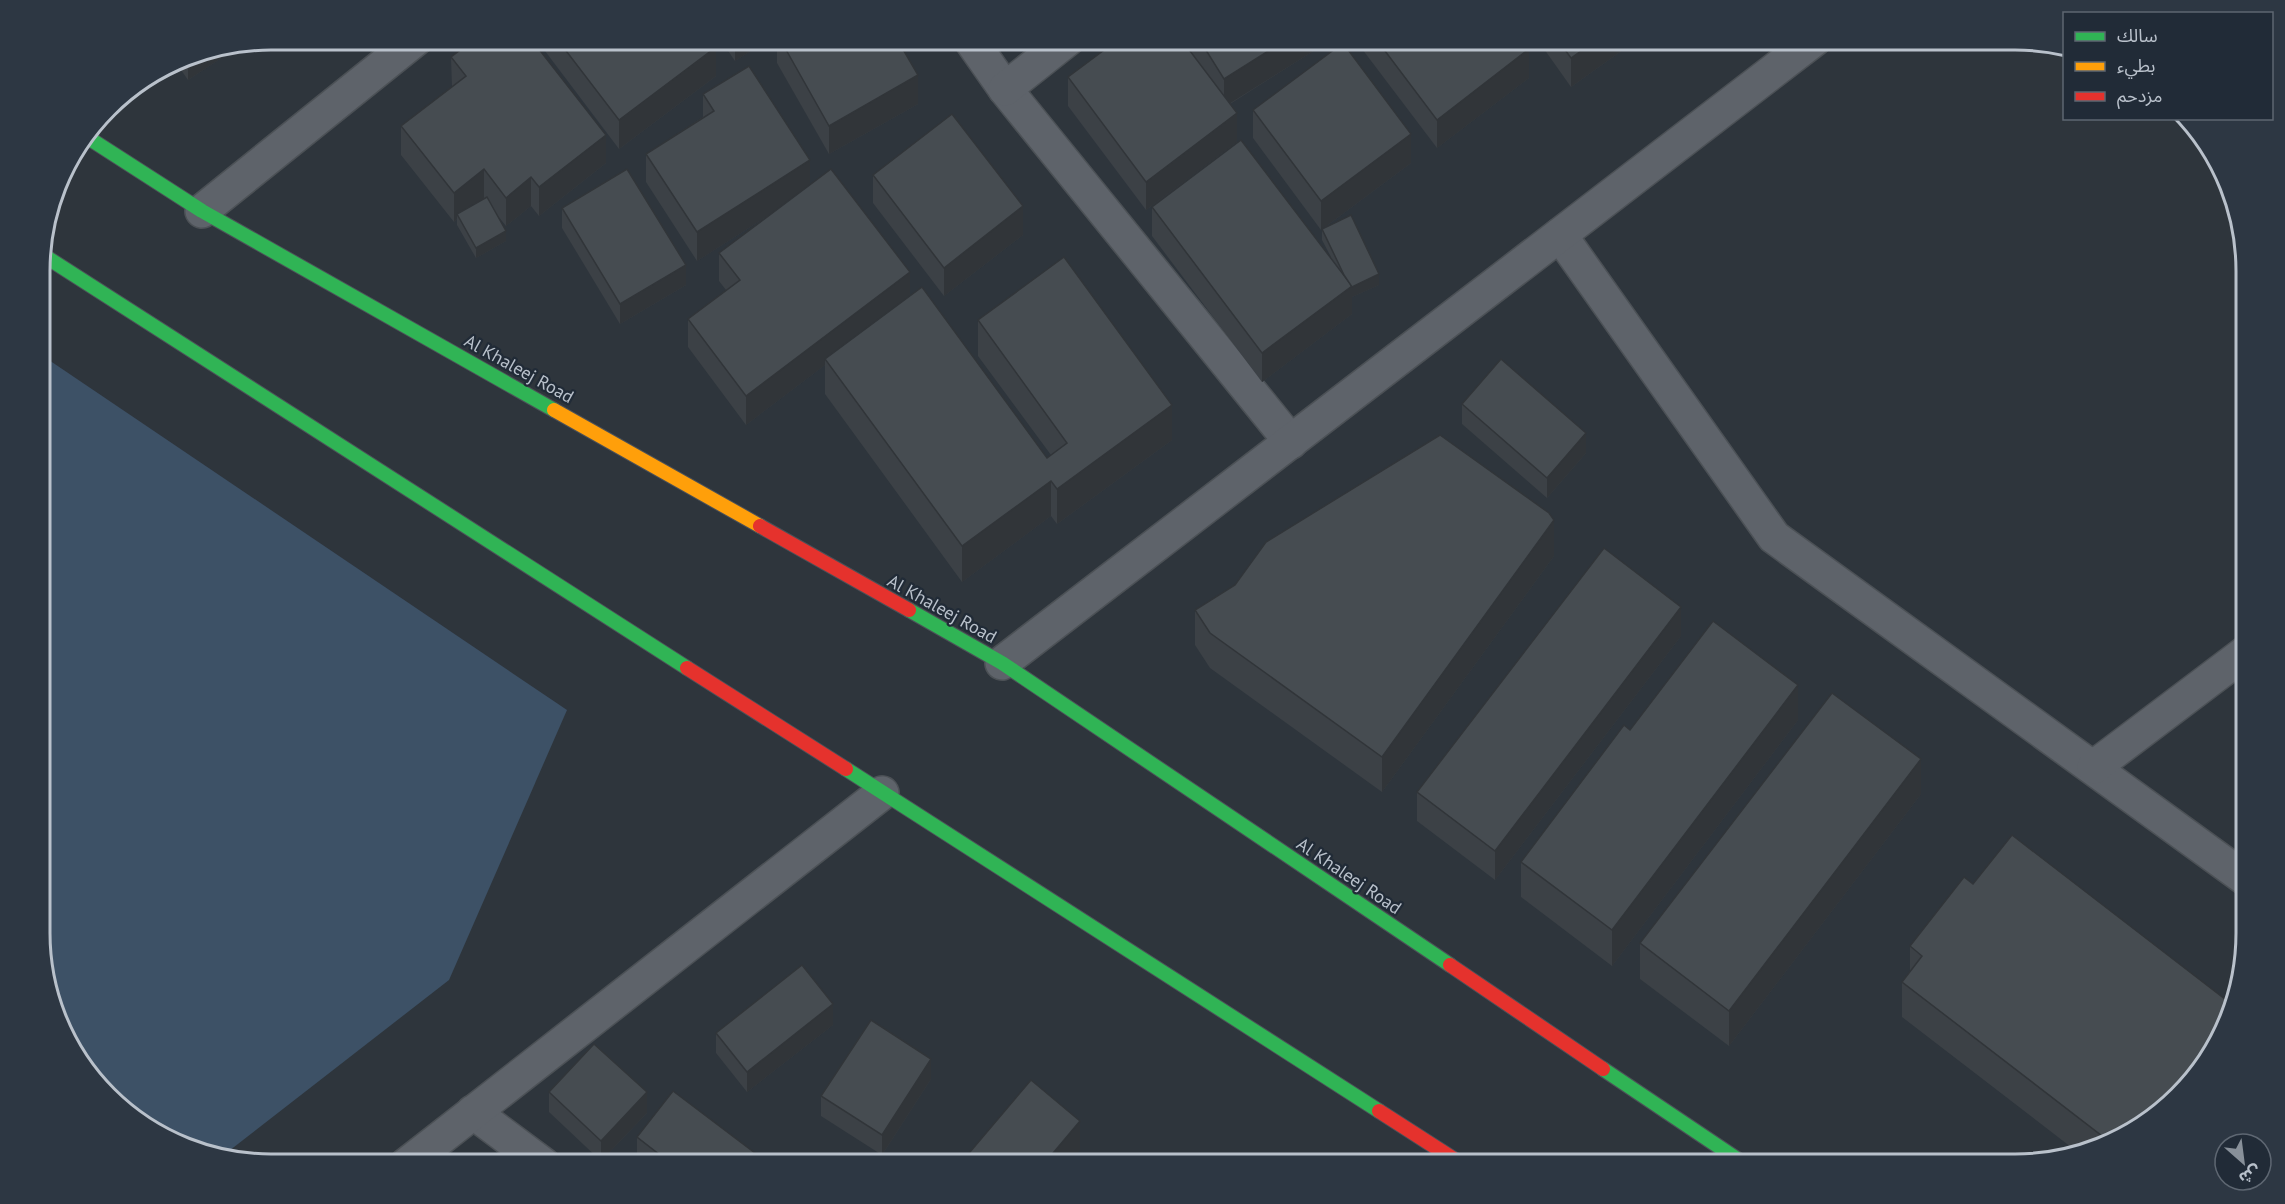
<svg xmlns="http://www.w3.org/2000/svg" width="2285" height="1204" font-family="'PT Sans','Noto Sans Arabic',sans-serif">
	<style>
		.water { fill: #3d5166 }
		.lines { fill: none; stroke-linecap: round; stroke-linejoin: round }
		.street-casing { stroke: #4c5156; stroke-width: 36 }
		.fast-casing { stroke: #4c5158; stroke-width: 16 }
		.slow-casing { stroke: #4c5158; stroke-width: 16 }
		.jam-casing { stroke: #4c5158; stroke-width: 16 }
		.street { stroke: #5e636a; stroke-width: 33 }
		.fast { stroke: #30b455; stroke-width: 14 }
		.slow { stroke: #ff9f0a; stroke-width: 14 }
		.jam { stroke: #e5322d; stroke-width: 14 }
		.wall { fill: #3c4146 }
		.shaded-wall { fill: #313539 }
		.building { fill: #464c51; stroke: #313539; stroke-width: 1.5 }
		.labels { text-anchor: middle; stroke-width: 4.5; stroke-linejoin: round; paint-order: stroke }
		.street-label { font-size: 18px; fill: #b9c1cb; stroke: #212b37 }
		.rim { fill: none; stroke: #b9c1cb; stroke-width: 3 }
	</style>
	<rect width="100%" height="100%" fill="#2e353c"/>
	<!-- water -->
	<path class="water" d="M 40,354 L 567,710 L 449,980 L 225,1154 L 168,1141 L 118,1108 L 78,1062 L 41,964 Z"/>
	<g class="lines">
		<!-- street casing -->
		<g class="street-casing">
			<g id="street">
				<path d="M 970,39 L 1005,89 L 1291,442"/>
				<path d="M 1005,89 L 1068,39"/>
				<path d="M 202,211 L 416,39"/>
				<path d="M 1560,235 L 1774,537 L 2246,879"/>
				<path d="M 1002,663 L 1815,39"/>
				<path d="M 2094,767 L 2245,653"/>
				<path d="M 473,1112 L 544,1165"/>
				<path d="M 406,1165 L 882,793"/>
			</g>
		</g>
		<!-- fast casing -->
		<g class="fast-casing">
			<g id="fast">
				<path d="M 87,137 L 202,211 L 554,410"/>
				<path d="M 40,253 L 687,668"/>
				<path d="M 909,610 L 1002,663 L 1450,965"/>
				<path d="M 846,769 L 1379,1111"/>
				<path d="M 1603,1069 L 1746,1165"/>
			</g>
		</g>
		<!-- slow casing -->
		<g class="slow-casing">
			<path id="slow" d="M 554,410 L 760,526"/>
		</g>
		<!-- jam casing -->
		<g class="jam-casing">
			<g id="jam">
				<path d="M 760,526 L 909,610"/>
				<path d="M 687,668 L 846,769"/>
				<path d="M 1450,965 L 1603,1069"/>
				<path d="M 1379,1111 L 1463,1165"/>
			</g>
		</g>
		<!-- street -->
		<use href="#street" class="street"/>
		<!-- fast -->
		<use href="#fast" class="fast"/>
		<!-- slow -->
		<use href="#slow" class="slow"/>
		<!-- jam -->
		<use href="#jam" class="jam"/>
	</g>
	<!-- wall -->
	<g class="wall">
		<path d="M 539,39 L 709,39 L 716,76 L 619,149 L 539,43 Z"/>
		<path d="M 720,39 L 769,39 L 735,61 Z"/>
		<path d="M 777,39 L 897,39 L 918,104 L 829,154 L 777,63 Z"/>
		<path d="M 1119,39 L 1315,39 L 1315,50 L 1230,104 L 1237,142 L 1146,210 L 1068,106 L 1068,77 Z"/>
		<path d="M 1356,39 L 1521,39 L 1529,78 L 1437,148 L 1356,41 Z"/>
		<path d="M 1537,39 L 1638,39 L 1571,87 Z"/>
		<path d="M 241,45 L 188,80 L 175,61 L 182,56 Z"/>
		<path d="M 451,57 L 606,163 L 539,216 L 531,206 L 506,226 L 497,215 L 506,241 L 476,258 L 457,225 L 457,219 L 454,222 L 401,155 L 401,126 L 452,87 Z"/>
		<path d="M 703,94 L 810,185 L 910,297 L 1047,458 L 1051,455 L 978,356 L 978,320 L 1172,440 L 1057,524 L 1051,516 L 962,582 L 825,394 L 825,365 L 746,425 L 688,347 L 688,319 L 726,290 L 719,281 L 719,253 L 774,212 L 697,261 L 646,182 L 646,154 L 703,117 Z"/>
		<path d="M 1253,110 L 1411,163 L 1321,230 L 1253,138 Z"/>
		<path d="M 873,175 L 1023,235 L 944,296 L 873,203 Z"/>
		<path d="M 1152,207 L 1331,257 L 1322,240 L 1322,229 L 1379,285 L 1352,297 L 1352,314 L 1262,382 L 1152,236 Z"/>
		<path d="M 562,208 L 686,285 L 620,324 L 562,228 Z"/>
		<path d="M 1462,404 L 1586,453 L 1547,498 L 1462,424 Z"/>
		<path d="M 1554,556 L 1382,792 L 1210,668 L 1195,645 L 1195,610 Z"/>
		<path d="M 1681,636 L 1495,880 L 1417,821 L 1417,792 Z"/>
		<path d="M 1798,720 L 1612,966 L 1521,897 L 1521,862 L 1630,730 Z"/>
		<path d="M 1921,794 L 1729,1046 L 1640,979 L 1640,943 Z"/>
		<path d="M 1973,884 L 2143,1126 L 2089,1153 L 2080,1154 L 1902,1017 L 1902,982 L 1910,971 L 1910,946 Z"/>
		<path d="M 833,1025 L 747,1092 L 716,1053 L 716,1033 Z"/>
		<path d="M 931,1079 L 882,1155 L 821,1116 L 821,1096 Z"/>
		<path d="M 549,1092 L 647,1113 L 601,1161 L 549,1112 Z"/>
		<path d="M 637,1137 L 771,1165 L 637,1165 Z"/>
	</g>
	<!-- shaded-wall -->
	<g class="shaded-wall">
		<path d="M 735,39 L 769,39 L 735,61 Z"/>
		<path d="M 1287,39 L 1315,39 L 1315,50 L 1224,107 L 1224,79 Z"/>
		<path d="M 1598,39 L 1638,39 L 1571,87 L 1571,58 Z"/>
		<path d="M 241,45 L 188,80 L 188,55 Z"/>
		<path d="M 716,47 L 716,76 L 619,149 L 619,120 Z"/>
		<path d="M 1529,49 L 1529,78 L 1437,148 L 1437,120 Z"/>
		<path d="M 918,75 L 918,104 L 829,154 L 829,126 Z"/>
		<path d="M 1237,113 L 1237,142 L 1146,210 L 1146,182 Z"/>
		<path d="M 1411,134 L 1411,163 L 1321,230 L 1321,201 Z"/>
		<path d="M 606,135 L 606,163 L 539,216 L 539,187 Z"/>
		<path d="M 810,160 L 810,189 L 697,261 L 697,232 Z"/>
		<path d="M 484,169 L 484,198 L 459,218 L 457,214 L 457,219 L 454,222 L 454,193 Z"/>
		<path d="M 531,177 L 531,206 L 506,226 L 506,198 Z"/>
		<path d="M 1023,206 L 1023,235 L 944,296 L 944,268 Z"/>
		<path d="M 506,231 L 506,241 L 476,258 L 476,248 Z"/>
		<path d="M 686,265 L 686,285 L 620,324 L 620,304 Z"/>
		<path d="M 910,272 L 910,301 L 825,359 L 825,365 L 746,425 L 746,396 Z"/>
		<path d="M 1379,274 L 1379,285 L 1352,297 L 1352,314 L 1262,382 L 1262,353 L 1352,286 Z"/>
		<path d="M 1172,405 L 1172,440 L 1057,524 L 1057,489 Z"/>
		<path d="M 1586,433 L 1586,453 L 1547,498 L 1547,478 Z"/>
		<path d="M 1051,481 L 1051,516 L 962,582 L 962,546 Z"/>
		<path d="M 1554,520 L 1554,556 L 1382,792 L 1382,757 Z"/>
		<path d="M 1681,607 L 1681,636 L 1495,880 L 1495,851 Z"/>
		<path d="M 1798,685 L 1798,720 L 1612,966 L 1612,930 Z"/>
		<path d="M 1921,759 L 1921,794 L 1729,1046 L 1729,1011 Z"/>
		<path d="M 833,1004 L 833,1025 L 747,1092 L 747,1072 Z"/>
		<path d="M 931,1059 L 931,1079 L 882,1155 L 882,1135 Z"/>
		<path d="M 647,1092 L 647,1113 L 601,1161 L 601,1141 Z"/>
		<path d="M 1080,1121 L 1080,1150 L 1067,1165 L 1043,1165 Z"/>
	</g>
	<!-- building -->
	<g class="building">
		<path d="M 475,39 L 531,39 L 606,135 L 539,187 L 531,177 L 506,198 L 484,169 L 454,193 L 401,126 L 466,76 L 451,57 Z"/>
		<path d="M 557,39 L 709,39 L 716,47 L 619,120 Z"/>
		<path d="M 780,39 L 897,39 L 918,75 L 829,126 Z"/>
		<path d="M 1119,39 L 1181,39 L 1237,113 L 1146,182 L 1068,77 Z"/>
		<path d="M 1199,39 L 1287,39 L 1224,79 Z"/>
		<path d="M 1376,39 L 1521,39 L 1529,49 L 1437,120 Z"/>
		<path d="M 1557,39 L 1598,39 L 1571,58 Z"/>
		<path d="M 1343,43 L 1411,134 L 1321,201 L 1253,110 Z"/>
		<path d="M 749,66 L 810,160 L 697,232 L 646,154 L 714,111 L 703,94 Z"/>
		<path d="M 952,114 L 1023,206 L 944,268 L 873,175 Z"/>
		<path d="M 1241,140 L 1352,286 L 1262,353 L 1152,207 Z"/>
		<path d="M 627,169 L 686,265 L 620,304 L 562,208 Z"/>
		<path d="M 831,169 L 910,272 L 746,396 L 688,319 L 740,280 L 719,253 Z"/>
		<path d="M 487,197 L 506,231 L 476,248 L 457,214 Z"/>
		<path d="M 1351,215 L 1379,274 L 1352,287 L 1344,275 L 1322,229 Z"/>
		<path d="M 1064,257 L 1172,405 L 1057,489 L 1051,481 L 962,546 L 825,359 L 922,287 L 1047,458 L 1067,443 L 978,320 Z"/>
		<path d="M 1501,359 L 1586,433 L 1547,478 L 1462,404 Z"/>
		<path d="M 1440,435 L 1549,513 L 1554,520 L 1382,757 L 1210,633 L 1195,610 L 1235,585 L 1266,542 Z"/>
		<path d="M 1604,548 L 1681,607 L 1495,851 L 1417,792 Z"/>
		<path d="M 1713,621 L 1798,685 L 1612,930 L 1521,862 L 1624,725 L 1630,730 Z"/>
		<path d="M 1832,693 L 1921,759 L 1729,1011 L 1640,943 Z"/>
		<path d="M 2012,835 L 2230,1003 L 2222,1036 L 2188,1086 L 2143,1126 L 2110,1142 L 1902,982 L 1922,956 L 1910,946 L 1964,877 L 1973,884 Z"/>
		<path d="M 802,965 L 833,1004 L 747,1072 L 716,1033 Z"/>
		<path d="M 871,1020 L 931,1059 L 882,1135 L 821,1096 Z"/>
		<path d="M 594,1044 L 647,1092 L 601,1141 L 549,1092 Z"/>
		<path d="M 1031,1080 L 1080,1121 L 1043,1165 L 959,1165 Z"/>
		<path d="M 673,1091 L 771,1165 L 673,1165 L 637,1137 Z"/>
	</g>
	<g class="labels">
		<!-- street labels -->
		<g class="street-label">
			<text transform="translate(519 369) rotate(29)" y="6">Al Khaleej Road</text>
			<text transform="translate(942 609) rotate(29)" y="6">Al Khaleej Road</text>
			<text transform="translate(1349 876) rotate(34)" y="6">Al Khaleej Road</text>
		</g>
	</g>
	<!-- crop -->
	<path d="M0 0H2285V1204H0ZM271 50H2015A221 221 0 0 1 2236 271V933A221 221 0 0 1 2015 1154H271A221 221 0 0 1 50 933V271A221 221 0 0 1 271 50Z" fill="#2d3743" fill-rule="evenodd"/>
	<path class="rim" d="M271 50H2015A221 221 0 0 1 2236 271V933A221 221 0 0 1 2015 1154H271A221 221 0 0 1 50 933V271A221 221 0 0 1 271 50Z"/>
	<!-- legend -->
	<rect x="2063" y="12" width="210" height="108" fill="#212b37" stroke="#5e6772" stroke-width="1.5"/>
	<rect x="2075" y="32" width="30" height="9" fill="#30b455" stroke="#5e6772" stroke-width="1.5"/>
	<text x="2117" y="42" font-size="18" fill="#b9c1cb">سالك</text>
	<rect x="2075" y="62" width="30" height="9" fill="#ff9f0a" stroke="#5e6772" stroke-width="1.5"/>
	<text x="2117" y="72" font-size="18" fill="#b9c1cb">بطيء</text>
	<rect x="2075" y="92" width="30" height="9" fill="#e5322d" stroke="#5e6772" stroke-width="1.5"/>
	<text x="2117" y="102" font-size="18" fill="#b9c1cb">مزدحم</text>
	<!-- north arrow -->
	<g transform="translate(2243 1162) rotate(152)"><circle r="28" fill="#212b37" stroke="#5e6772" stroke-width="1.5"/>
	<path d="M0-4.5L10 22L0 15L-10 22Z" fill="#889099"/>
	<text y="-9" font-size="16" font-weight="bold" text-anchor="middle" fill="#b9c1cb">ش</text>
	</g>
</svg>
